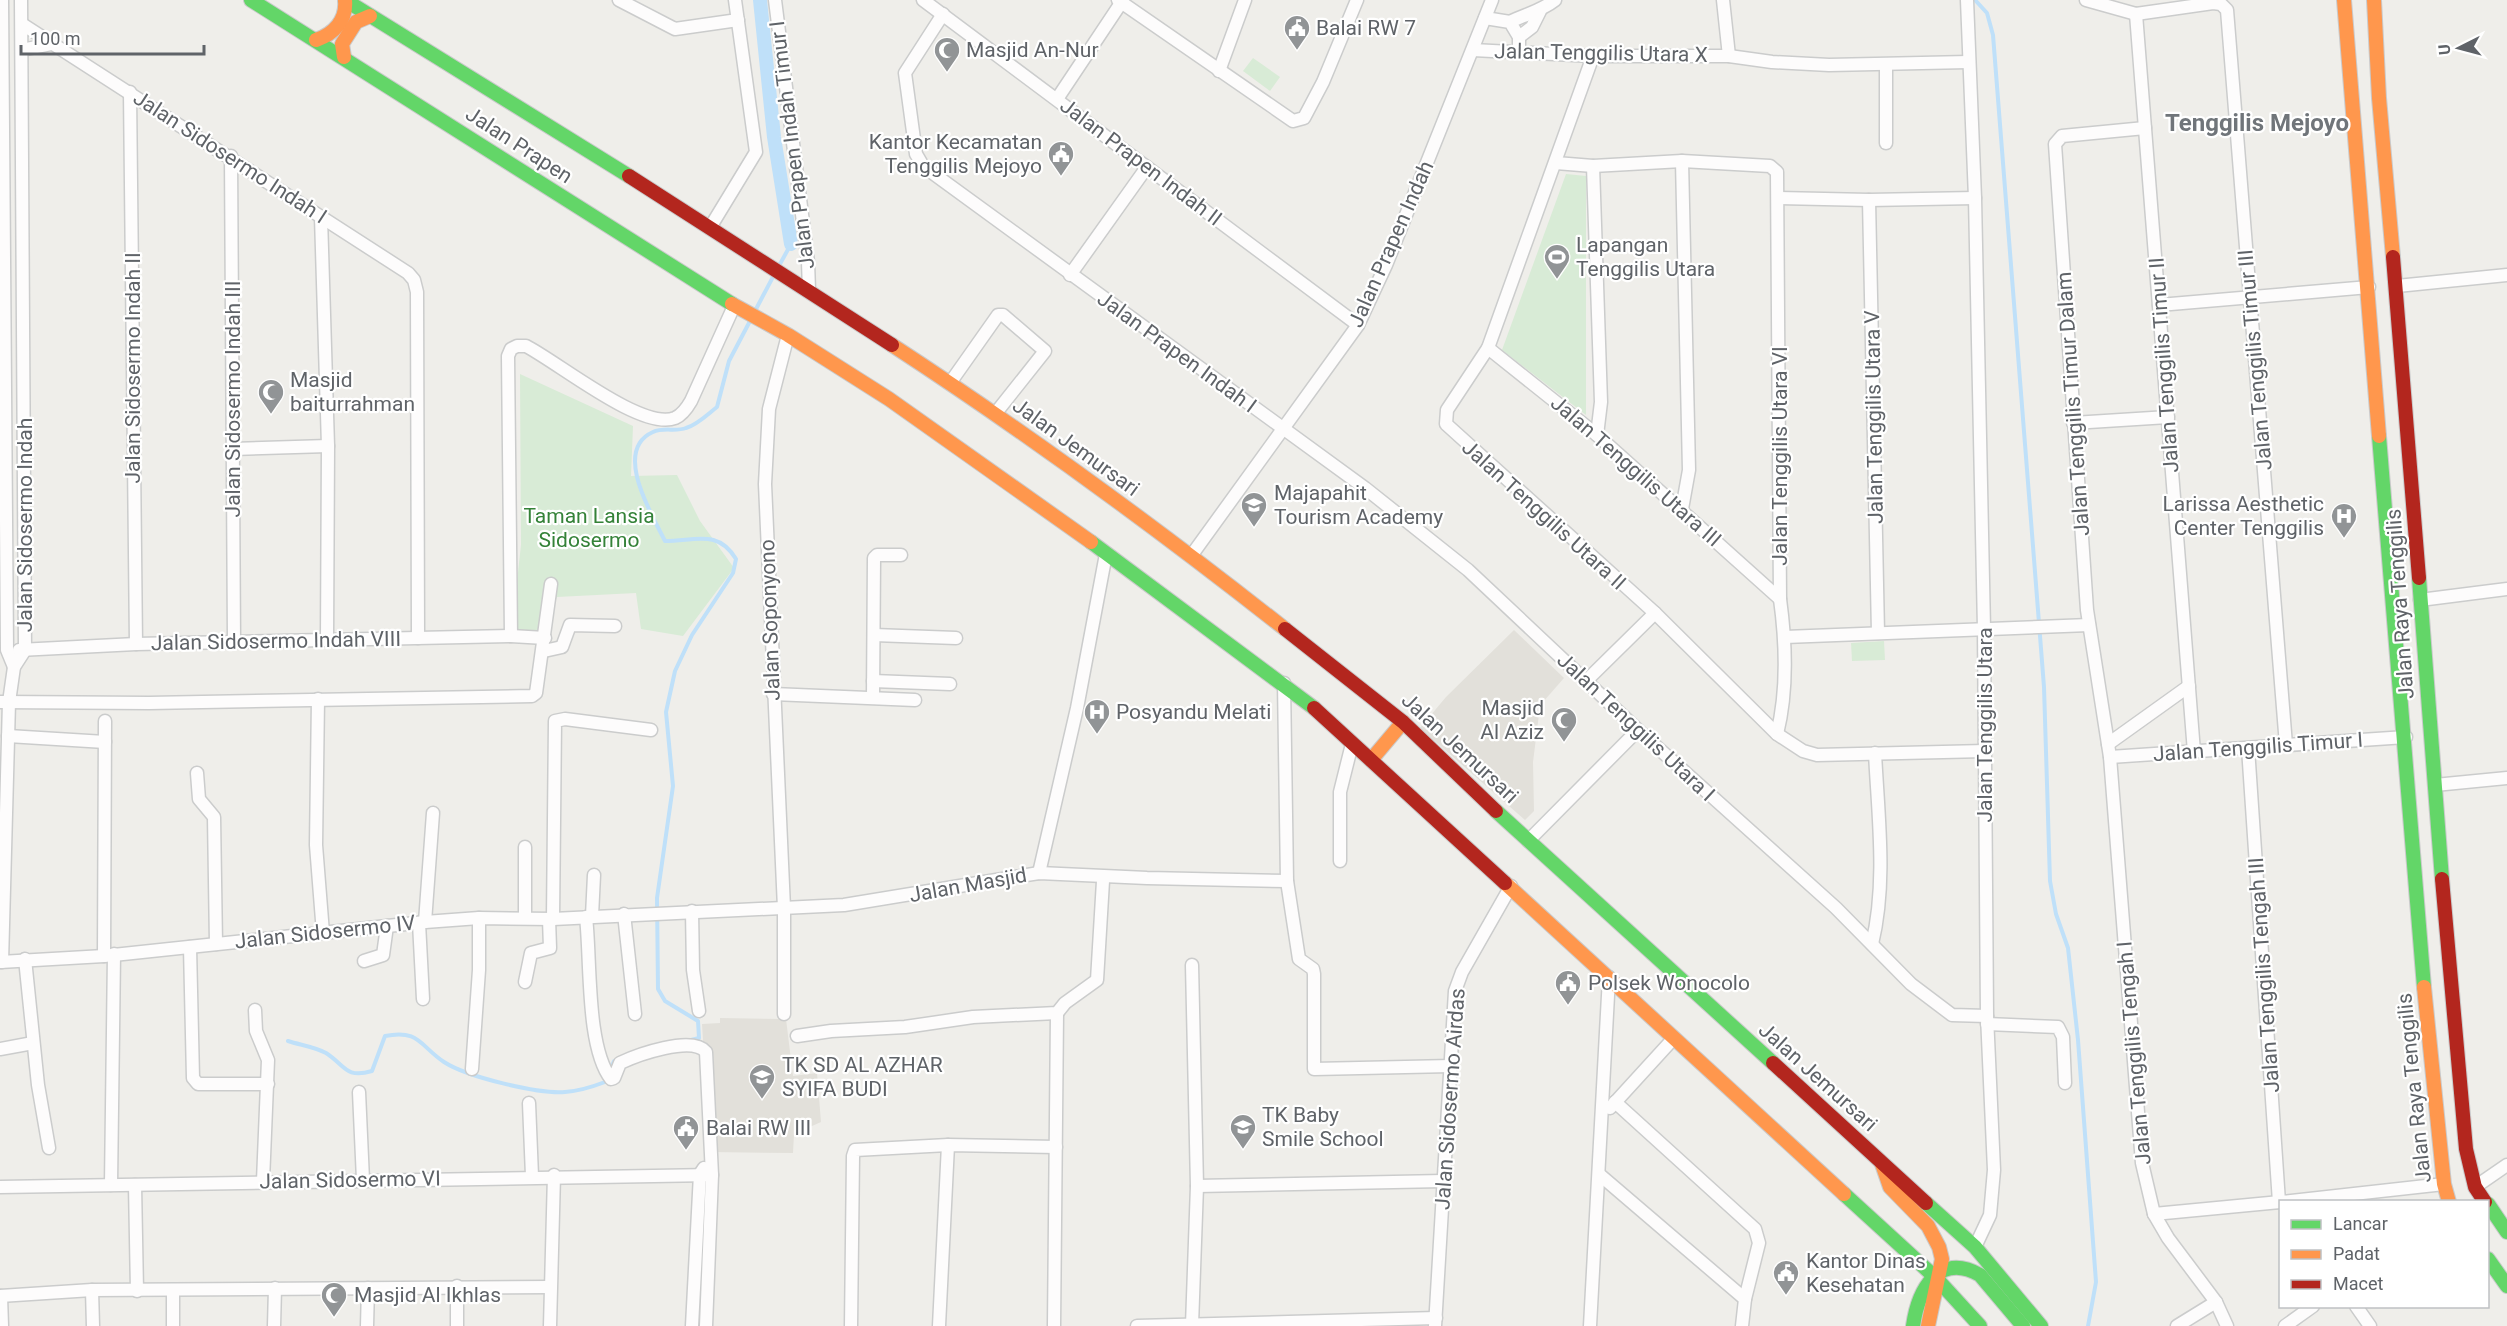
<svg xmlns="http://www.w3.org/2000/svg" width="2507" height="1326" font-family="Roboto,sans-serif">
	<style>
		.education { fill: #e2e0da }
		.green { fill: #d8ebd6 }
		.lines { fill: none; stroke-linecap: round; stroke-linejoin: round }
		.stream { stroke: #bfe0f9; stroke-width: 4 }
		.canal { stroke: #bfe0f9; stroke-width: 14 }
		.street-casing { stroke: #cbcccc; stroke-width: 15 }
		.fast-casing { stroke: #cacacb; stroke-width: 16 }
		.slow-casing { stroke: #cacacb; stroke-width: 16 }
		.jam-casing { stroke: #cacacb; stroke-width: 16 }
		.street { stroke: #fdfcfc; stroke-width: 12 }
		.fast { stroke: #63d668; stroke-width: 14 }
		.slow { stroke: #ff974d; stroke-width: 14 }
		.jam { stroke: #b3261e; stroke-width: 14 }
		.labels { text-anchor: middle; stroke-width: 4.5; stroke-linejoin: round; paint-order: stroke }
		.poi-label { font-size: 21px; fill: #5f6368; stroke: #fff; text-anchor: start }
		.street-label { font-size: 21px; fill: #5f6368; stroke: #fff }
		.park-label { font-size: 21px; fill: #348238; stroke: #fff }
		.quarter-label { font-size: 24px; font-weight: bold; fill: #70757a; stroke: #fff }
	</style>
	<rect width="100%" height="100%" fill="#efeeea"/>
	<!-- education -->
	<g class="education">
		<path d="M 1514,630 L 1564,678 L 1543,702 L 1539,714 L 1533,762 L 1534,811 L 1525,820 L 1420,728 L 1446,697 Z"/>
		<path d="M 720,1018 L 786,1019 L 793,1076 L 817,1073 L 821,1122 L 794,1134 L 793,1153 L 710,1152 L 702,1024 L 720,1023 Z"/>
	</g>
	<!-- green -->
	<g class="green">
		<path d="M 1253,58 L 1280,77 L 1270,91 L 1243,71 Z"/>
		<path d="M 1566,174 L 1586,176 L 1586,415 L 1502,350 Z"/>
		<path d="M 520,374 L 633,426 L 631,476 L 677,475 L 700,521 L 734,568 L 683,636 L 641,629 L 636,593 L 557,597 L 540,638 L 511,636 L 521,545 Z"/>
		<path d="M 1884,641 L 1885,660 L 1852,661 L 1851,643 Z"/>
	</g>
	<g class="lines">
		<!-- stream -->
		<g class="stream">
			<path d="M 1975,0 L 1987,13 L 1993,35 L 2044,687 L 2050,881 L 2056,914 L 2068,948 L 2078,1040 L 2096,1282 L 2088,1326"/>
			<path d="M 780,264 L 791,244"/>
			<path d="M 755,311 L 775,273"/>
			<path d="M 288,1041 C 300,1045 315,1047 326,1053 C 345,1065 345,1079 372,1071 L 385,1036 C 419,1029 420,1046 444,1062 C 467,1077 538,1094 565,1092 C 579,1091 592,1087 605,1082 L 607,1078"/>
			<path d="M 687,1041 L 699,1038 L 698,1021 L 665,1001 L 658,989 L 657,898 L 673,786 L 666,712 L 675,671 L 692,635 L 733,573 L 736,559 C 718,529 696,541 665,541 C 652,515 612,450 653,432 C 663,427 676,432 686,428 C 697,425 708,414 717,407 L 729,361 L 750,321"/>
			<path d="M 610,1071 L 614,1061 L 619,1059"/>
		</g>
		<!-- canal -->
		<path class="canal" d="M 760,0 L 774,137 L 791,244"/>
		<!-- street casing -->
		<g class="street-casing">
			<g id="street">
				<path d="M 2,0 L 7,650 L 14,667"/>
				<path d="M 619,0 L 675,29 L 738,20"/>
				<path d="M 775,0 L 808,262 L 809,290"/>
				<path d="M 923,0 L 1358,325"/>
				<path d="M 1118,0 L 1293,121 L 1304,118 L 1323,82 L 1357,0"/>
				<path d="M 1723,0 L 1729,56"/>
				<path d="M 1967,0 L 1975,198 L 1984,629 L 1987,1016 L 1994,1170 L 1990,1215 L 1975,1247"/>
				<path d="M 2086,0 L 2136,14 L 2213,3 L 2221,4 L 2227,10 L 2286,745"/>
				<path d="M 943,14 L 905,73 L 916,154 L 923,166 L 1365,488 L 1468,570 L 1638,730 L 1836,908 L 1911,984 L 1952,1015 L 1987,1016"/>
				<path d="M 2136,14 L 2194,752"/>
				<path d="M 1485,18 L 1510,22 L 1519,37 L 1519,52"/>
				<path d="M 1510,22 C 1526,14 1541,11 1555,0"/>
				<path d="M 22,24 L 408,273 L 414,280 L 417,292 L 418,638"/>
				<path d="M 1519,37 L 1532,27 L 1540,11"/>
				<path d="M 22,50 L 51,44"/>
				<path d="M 1473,50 L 1593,56 L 1729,56 L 1772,62 L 1829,65 L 1968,62"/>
				<path d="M 1593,56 L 1488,348 L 1447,410 L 1446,424 L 1655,613 L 1777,734 L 1803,751 L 1817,755 L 1985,751"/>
				<path d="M 1886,65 L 1886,143"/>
				<path d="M 1219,71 L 1245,0"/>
				<path d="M 130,92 L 136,644"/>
				<path d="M 1057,99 L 1123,0"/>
				<path d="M 2145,128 L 2062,136 L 2055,144 L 2087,610 L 2110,757 L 2142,1163 L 2154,1214 L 2168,1238 L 2216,1302 L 2227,1326"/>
				<path d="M 231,156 L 234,642"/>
				<path d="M 1682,161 L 1689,470 L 1682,509"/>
				<path d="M 1556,163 L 1593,166 L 1682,161 L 1770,166 L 1777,172 L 1780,599 C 1786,643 1788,690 1777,734"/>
				<path d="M 1593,166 L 1601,402 L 1597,435"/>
				<path d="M 1779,198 L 1869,200 L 1975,198"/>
				<path d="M 1869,200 L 1878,633"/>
				<path d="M 321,217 L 328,446 L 327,640"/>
				<path d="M 711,226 L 756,152 L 735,0"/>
				<path d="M 1070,275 L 1147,167"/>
				<path d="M 2397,286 L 2507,275"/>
				<path d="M 2159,305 L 2369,287"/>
				<path d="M 1488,348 L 1597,435 L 1780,599"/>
				<path d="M 950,383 L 998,315 L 1003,315 L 1045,351 L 995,414"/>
				<path d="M 2073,423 L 2168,417"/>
				<path d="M 233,449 L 328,446"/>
				<path d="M 1191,556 L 1358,325 L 1386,265 L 1492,0"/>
				<path d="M 2420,600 L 2507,589"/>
				<path d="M 874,635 L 956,638"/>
				<path d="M 511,636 L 508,356 L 511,349 L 517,346 L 526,346 C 559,363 642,431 675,418 C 682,415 687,408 691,401 L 734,306"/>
				<path d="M 1785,637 L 2089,625"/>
				<path d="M 19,650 L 136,644 L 511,636 L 545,638"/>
				<path d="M 544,651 L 562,647 L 570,625 L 615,626"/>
				<path d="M 1587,680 L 1655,613"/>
				<path d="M 873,681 L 950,684"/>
				<path d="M 1284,683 L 1287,881 L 1299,959 L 1313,969 L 1314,974 L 1314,1069 L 1451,1066"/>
				<path d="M 773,694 L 915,700"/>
				<path d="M 873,697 L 874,558 L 877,555 L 901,555"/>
				<path d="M 318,699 L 316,845 L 323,933"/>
				<path d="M 0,702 L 149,703 L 532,696 L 536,693 L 551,584"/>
				<path d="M 8,736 L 105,742"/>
				<path d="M 2108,744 L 2189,686"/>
				<path d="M 2248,748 L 2279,1202"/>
				<path d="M 2110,757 L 2406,737"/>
				<path d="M 197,773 L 199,799 L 214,817 L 216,944"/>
				<path d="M 2435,785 L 2507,778"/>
				<path d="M 1528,841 L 1638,730"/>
				<path d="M 525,847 L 525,918"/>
				<path d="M 1340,861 L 1340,792 L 1352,744"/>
				<path d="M 1039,873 L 1077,708 L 1106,554"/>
				<path d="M 692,911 L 693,970 L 699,1011"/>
				<path d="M 624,914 L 635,1014"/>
				<path d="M 592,916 L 594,875"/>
				<path d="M 586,917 C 591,960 586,1047 611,1079 L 614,1078 L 620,1063 C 637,1055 692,1035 706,1052 L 712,1175 L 706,1326"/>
				<path d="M 553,919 L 555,721 L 565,719 L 651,730"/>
				<path d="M 425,922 L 433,813"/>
				<path d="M 419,923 L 423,999"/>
				<path d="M 1872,944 C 1887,883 1878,815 1875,753"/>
				<path d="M 190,947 L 193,1078 L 198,1084 L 268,1084"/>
				<path d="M 104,956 L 105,721"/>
				<path d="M 25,959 L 38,1085 L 49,1148"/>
				<path d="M 364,961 L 383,955 L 387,926"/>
				<path d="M 0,962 L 104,956 L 425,922 L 479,918 L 553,919 L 844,905 L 1039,873 L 1147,878 L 1287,881"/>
				<path d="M 2,962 L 9,702 L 14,667 L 25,650 L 21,0"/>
				<path d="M 525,982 L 531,953 L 550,948 L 549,919"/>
				<path d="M 255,1010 L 256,1031 L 268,1060 L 263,1181"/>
				<path d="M 784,1014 L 784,908 L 765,484 L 769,409 L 788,335"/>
				<path d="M 1987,1024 L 2058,1027 L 2063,1037 L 2065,1083"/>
				<path d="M 797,1036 L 831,1031 L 905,1027 L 973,1017 L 1057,1013 L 1065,1003 L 1097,980 L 1103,881"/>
				<path d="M 0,1049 L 33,1043"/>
				<path d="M 472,1069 L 479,970 L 479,918"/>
				<path d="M 359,1092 L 363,1180"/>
				<path d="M 1615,1102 L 1755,1229 L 1759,1243 L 1745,1299"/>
				<path d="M 529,1103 L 532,1176"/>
				<path d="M 1610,1108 L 1673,1039"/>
				<path d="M 1600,1175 L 1745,1299 L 1742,1326"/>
				<path d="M 111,1185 L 114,954"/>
				<path d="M 135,1185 L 137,1291"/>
				<path d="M 1197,1186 L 1443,1181"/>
				<path d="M 0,1187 L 712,1175"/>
				<path d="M 2475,1187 L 2507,1165"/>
				<path d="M 2281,1202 L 2444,1184"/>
				<path d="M 2154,1214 L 2280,1202"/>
				<path d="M 92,1290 L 93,1326"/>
				<path d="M 0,1296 L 92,1290 L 550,1287"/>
				<path d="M 1,1296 L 2,1326"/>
				<path d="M 2356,1306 L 2370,1326"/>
				<path d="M 1192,1325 L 1197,1186 L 1192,965"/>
				<path d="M 173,1326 L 173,1290"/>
				<path d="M 274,1326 L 275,1288"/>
				<path d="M 367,1326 L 368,1288"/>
				<path d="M 457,1326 L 457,1286"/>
				<path d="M 550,1326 L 554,1175"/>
				<path d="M 692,1326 L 700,1174 L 704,1168"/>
				<path d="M 851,1326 L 853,1156 L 855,1150 L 948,1145 L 1056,1147"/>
				<path d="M 939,1326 L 948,1145"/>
				<path d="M 1054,1326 L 1057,1013"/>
				<path d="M 1137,1326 L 1436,1318"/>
				<path d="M 1435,1326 L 1455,991 L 1462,972 L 1511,886"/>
				<path d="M 1590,1326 L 1609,977"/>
				<path d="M 2177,1326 L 2216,1302"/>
				<path d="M 2285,1326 L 2313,1306"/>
			</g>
		</g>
		<!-- fast casing -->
		<g class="fast-casing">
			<g id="fast">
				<path d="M 251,0 L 732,304"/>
				<path d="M 345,0 L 629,176"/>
				<path d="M 2379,436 L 2424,987"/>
				<path d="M 1091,542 L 1314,708"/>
				<path d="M 2419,578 L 2442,879"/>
				<path d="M 1496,811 L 1773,1063"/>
				<path d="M 1844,1194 L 1936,1278 L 1980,1326"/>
				<path d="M 1926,1203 L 1975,1247 L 2041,1326"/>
				<path d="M 2488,1204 L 2507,1232"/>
				<path d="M 2488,1259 L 2507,1286"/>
				<path d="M 1913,1326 C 1918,1291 1938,1251 1980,1275 L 2023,1326"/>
			</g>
		</g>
		<!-- slow casing -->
		<g class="slow-casing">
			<g id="slow">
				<path d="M 2344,0 L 2379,436"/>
				<path d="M 2374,0 L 2379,98 L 2393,257"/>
				<path d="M 316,40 C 334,34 347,20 345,0"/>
				<path d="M 344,57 L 342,44 L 356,22 L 370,16"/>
				<path d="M 732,304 L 788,335 L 889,399 L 1091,542"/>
				<path d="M 892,345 C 1027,433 1158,529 1285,629"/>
				<path d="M 1371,760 L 1403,722"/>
				<path d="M 1505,883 L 1844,1194"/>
				<path d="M 2424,987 L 2444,1184 L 2449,1202"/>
				<path d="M 1882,1164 L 1890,1187 L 1928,1226 L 1939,1247 L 1942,1259 L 1928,1326"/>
			</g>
		</g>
		<!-- jam casing -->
		<g class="jam-casing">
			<g id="jam">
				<path d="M 629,176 L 892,345"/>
				<path d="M 2393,257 L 2419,578"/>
				<path d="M 1285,629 L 1403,722 L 1496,811"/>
				<path d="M 1314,708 L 1505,883"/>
				<path d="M 2442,879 L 2466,1149 L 2475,1187 L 2485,1202"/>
				<path d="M 1773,1063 L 1926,1203"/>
			</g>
		</g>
		<!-- street -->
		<use href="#street" class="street"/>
		<!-- fast -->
		<use href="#fast" class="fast"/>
		<!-- slow -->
		<use href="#slow" class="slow"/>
		<!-- jam -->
		<use href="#jam" class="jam"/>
	</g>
	<!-- icons -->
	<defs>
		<g id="civic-pin" transform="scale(1.35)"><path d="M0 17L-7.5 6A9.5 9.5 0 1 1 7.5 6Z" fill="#919496" stroke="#fff"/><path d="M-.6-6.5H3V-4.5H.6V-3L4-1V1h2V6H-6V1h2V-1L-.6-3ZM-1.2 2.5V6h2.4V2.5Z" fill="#fff"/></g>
		<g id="mosque-pin" transform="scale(1.35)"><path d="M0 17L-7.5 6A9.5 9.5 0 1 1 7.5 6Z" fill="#919496" stroke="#fff"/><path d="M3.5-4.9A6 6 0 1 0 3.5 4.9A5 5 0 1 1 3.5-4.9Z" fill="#fff"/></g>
		<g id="stadium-pin" transform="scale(1.35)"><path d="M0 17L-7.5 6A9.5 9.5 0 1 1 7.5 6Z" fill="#919496" stroke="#fff"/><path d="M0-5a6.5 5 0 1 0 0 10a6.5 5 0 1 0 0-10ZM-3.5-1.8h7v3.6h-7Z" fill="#fff"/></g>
		<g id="university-pin" transform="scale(1.35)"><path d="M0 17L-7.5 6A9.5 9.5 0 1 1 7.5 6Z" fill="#919496" stroke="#fff"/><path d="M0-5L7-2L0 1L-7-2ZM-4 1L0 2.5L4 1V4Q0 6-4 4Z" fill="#fff"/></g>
		<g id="hospital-pin" transform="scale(1.35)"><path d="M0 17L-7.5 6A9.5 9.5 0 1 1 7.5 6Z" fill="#919496" stroke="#fff"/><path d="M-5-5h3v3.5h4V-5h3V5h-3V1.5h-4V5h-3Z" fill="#fff"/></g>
		<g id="school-pin" transform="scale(1.35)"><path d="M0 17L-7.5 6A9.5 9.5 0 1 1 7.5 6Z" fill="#919496" stroke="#fff"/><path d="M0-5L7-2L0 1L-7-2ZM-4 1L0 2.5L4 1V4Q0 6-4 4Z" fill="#fff"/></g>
	</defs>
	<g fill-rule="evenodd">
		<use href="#civic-pin" x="1297" y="28"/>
		<use href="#mosque-pin" x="947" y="50"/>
		<use href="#civic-pin" x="1061" y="154"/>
		<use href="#stadium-pin" x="1557" y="257"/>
		<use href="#mosque-pin" x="271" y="392"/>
		<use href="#university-pin" x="1254" y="505"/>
		<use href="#hospital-pin" x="2344" y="516"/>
		<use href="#hospital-pin" x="1097" y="712"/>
		<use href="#mosque-pin" x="1564" y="720"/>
		<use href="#civic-pin" x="1568" y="983"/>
		<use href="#school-pin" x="762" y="1077"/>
		<use href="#school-pin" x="1243" y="1127"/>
		<use href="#civic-pin" x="686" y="1128"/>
		<use href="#civic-pin" x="1786" y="1273"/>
		<use href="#mosque-pin" x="334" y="1295"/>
	</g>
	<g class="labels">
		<!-- poi labels -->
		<g class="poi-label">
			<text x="1316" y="35">Balai RW 7</text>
			<text x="966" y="57">Masjid An-Nur</text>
			<text x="1042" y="149" text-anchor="end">Kantor Kecamatan<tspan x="1042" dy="24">Tenggilis Mejoyo</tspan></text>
			<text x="1576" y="252">Lapangan<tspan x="1576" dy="24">Tenggilis Utara</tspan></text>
			<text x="290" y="387">Masjid<tspan x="290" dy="24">baiturrahman</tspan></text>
			<text x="1274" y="500">Majapahit<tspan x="1274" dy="24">Tourism Academy</tspan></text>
			<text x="2324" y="511" text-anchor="end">Larissa Aesthetic<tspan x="2324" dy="24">Center Tenggilis</tspan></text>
			<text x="1544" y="715" text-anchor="end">Masjid<tspan x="1544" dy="24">Al Aziz</tspan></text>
			<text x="1116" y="719">Posyandu Melati</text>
			<text x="1588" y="990">Polsek Wonocolo</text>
			<text x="782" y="1072">TK SD AL AZHAR<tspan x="782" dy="24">SYIFA BUDI</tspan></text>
			<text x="1262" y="1122">TK Baby<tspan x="1262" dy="24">Smile School</tspan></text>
			<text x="706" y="1135">Balai RW III</text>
			<text x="1806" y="1268">Kantor Dinas<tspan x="1806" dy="24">Kesehatan</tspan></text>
			<text x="354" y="1302">Masjid Al Ikhlas</text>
		</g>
		<!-- street labels -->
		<g class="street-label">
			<text transform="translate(1601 53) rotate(1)" y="7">Jalan Tenggilis Utara X</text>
			<text transform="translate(519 145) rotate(33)" y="7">Jalan Prapen</text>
			<text transform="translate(792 145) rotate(-97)" y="7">Jalan Prapen Indah Timur I</text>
			<text transform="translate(230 157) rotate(33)" y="7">Jalan Sidosermo Indah I</text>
			<text transform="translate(1141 162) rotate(37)" y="7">Jalan Prapen Indah II</text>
			<text transform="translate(1391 244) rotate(-66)" y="7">Jalan Prapen Indah</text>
			<text transform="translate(1177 352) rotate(36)" y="7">Jalan Prapen Indah I</text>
			<text transform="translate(2255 360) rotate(-95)" y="7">Jalan Tenggilis Timur III</text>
			<text transform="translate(2164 365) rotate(-94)" y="7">Jalan Tenggilis Timur II</text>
			<text transform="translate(133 368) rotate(-90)" y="7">Jalan Sidosermo Indah II</text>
			<text transform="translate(233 399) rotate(-90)" y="7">Jalan Sidosermo Indah III</text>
			<text transform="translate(2073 404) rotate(-94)" y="7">Jalan Tenggilis Timur Dalam</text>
			<text transform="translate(1874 417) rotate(-91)" y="7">Jalan Tenggilis Utara V</text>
			<text transform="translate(1076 447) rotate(36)" y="7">Jalan Jemursari</text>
			<text transform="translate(1780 456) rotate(-90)" y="7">Jalan Tenggilis Utara VI</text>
			<text transform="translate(1636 471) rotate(41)" y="7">Jalan Tenggilis Utara III</text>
			<text transform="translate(1544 515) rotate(42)" y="7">Jalan Tenggilis Utara II</text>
			<text transform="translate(25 525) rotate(-90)" y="7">Jalan Sidosermo Indah</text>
			<text transform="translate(2400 604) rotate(-94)" y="7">Jalan Raya Tenggilis</text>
			<text transform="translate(770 620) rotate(-92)" y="7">Jalan Soponyono</text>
			<text transform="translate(276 641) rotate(-1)" y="7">Jalan Sidosermo Indah VIII</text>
			<text transform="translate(1985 725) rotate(-90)" y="7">Jalan Tenggilis Utara</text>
			<text transform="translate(1636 727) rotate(43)" y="7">Jalan Tenggilis Utara I</text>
			<text transform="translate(2258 747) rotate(-4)" y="7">Jalan Tenggilis Timur I</text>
			<text transform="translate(1460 748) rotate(43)" y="7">Jalan Jemursari</text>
			<text transform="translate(968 885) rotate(-10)" y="7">Jalan Masjid</text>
			<text transform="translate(325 932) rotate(-6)" y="7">Jalan Sidosermo IV</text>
			<text transform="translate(2264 975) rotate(-94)" y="7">Jalan Tenggilis Tengah III</text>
			<text transform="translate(2134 1053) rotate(-95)" y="7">Jalan Tenggilis Tengah I</text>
			<text transform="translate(1818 1077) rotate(42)" y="7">Jalan Jemursari</text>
			<text transform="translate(2414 1088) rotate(-96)" y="7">Jalan Raya Tenggilis</text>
			<text transform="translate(1450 1099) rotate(-86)" y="7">Jalan Sidosermo Airdas</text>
			<text transform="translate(350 1180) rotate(-1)" y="7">Jalan Sidosermo VI</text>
		</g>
		<!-- park labels -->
		<g class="park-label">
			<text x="589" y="523">Taman Lansia<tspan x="589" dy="24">Sidosermo</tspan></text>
		</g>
		<!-- quarter labels -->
		<g class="quarter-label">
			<text x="2257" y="131">Tenggilis Mejoyo</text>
		</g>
	</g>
	<!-- legend -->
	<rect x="2279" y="1200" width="210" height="108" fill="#ffffff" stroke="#bfc1c3" stroke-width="1.5"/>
	<rect x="2291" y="1220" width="30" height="9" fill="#63d668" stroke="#bfc1c3" stroke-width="1.5"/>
	<text x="2333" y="1230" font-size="18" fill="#5f6368">Lancar</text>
	<rect x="2291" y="1250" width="30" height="9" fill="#ff974d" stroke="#bfc1c3" stroke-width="1.5"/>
	<text x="2333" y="1260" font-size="18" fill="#5f6368">Padat</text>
	<rect x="2291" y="1280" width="30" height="9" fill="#b3261e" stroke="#bfc1c3" stroke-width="1.5"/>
	<text x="2333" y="1290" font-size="18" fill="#5f6368">Macet</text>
	<!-- north arrow -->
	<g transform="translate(2459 48) rotate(264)" stroke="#ffffff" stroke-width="4.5" paint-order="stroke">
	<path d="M0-4.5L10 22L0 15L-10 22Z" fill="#5f6368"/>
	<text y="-9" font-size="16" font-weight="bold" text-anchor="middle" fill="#5f6368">U</text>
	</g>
	<!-- scale -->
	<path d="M21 45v9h183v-9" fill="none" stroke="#5f6368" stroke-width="3"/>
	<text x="30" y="45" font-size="18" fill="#5f6368" stroke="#ffffff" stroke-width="4.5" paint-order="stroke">100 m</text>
</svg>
